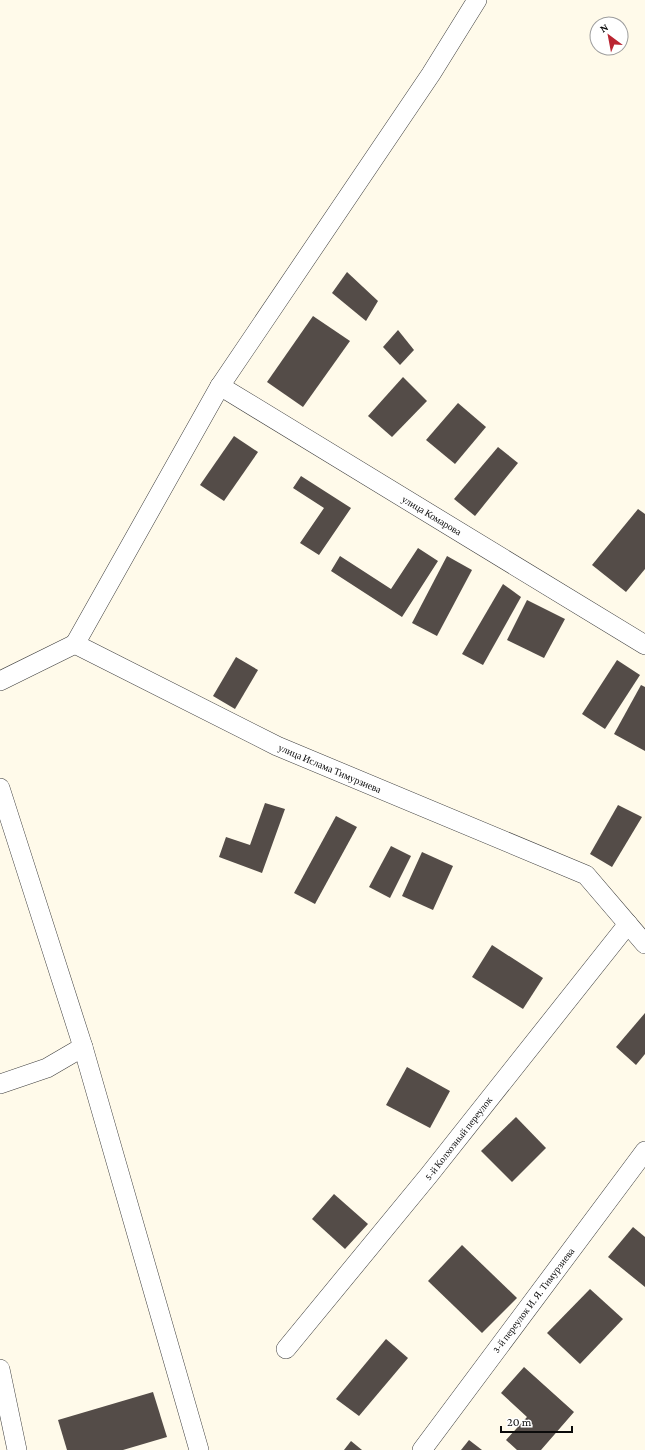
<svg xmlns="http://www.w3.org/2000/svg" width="645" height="1450" font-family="'Crimson Pro',serif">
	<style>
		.building { fill: #544c48 }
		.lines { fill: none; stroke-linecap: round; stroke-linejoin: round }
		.street-casing { stroke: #3e3e3e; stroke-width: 20 }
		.street { stroke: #fff; stroke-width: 19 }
		.labels { text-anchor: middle; stroke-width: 4; stroke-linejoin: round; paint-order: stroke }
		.street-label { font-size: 10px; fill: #0b0b0b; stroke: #fff }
	</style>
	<rect width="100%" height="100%" fill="#fffaea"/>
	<!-- building -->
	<g class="building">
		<path d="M 347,272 L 378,301 L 366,321 L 332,293 Z"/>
		<path d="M 313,316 L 350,341 L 303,407 L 267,382 Z"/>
		<path d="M 398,330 L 414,350 L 400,365 L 383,347 Z"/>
		<path d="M 403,377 L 427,401 L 392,437 L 368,416 Z"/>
		<path d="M 458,403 L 486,427 L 455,464 L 426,440 Z"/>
		<path d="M 234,436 L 258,452 L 224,501 L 200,485 Z"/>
		<path d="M 498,447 L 518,463 L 475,516 L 454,499 Z"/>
		<path d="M 301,476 L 351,508 L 319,555 L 300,543 L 324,508 L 293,488 Z"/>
		<path d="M 638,509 L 645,514 L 645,569 L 626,592 L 592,565 Z"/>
		<path d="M 418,548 L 438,561 L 402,617 L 331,571 L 340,556 L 391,589 Z"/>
		<path d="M 447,556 L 472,570 L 437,636 L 412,623 Z"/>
		<path d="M 503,584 L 521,597 L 483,665 L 462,654 Z"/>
		<path d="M 527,600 L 565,619 L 544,658 L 507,640 Z"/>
		<path d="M 236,657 L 258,670 L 235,709 L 213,696 Z"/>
		<path d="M 617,660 L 640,675 L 605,729 L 582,714 Z"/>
		<path d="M 641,685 L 645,687 L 645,751 L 614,734 Z"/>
		<path d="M 265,803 L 285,809 L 262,873 L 219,857 L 226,837 L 250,845 Z"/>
		<path d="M 618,805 L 642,817 L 612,867 L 590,854 Z"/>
		<path d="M 336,816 L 357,827 L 315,904 L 294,893 Z"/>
		<path d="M 391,846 L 411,856 L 390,898 L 369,887 Z"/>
		<path d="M 422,852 L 453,866 L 433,910 L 402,896 Z"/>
		<path d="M 492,945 L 543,978 L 523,1009 L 472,977 Z"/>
		<path d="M 645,1013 L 645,1054 L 636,1065 L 616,1047 Z"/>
		<path d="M 407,1067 L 450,1091 L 430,1128 L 386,1105 Z"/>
		<path d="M 516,1117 L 546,1148 L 512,1182 L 481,1151 Z"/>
		<path d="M 334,1194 L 368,1224 L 345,1249 L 312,1219 Z"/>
		<path d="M 633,1227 L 645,1237 L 645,1287 L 608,1257 Z"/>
		<path d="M 462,1245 L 517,1298 L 482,1333 L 428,1281 Z"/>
		<path d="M 590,1289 L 623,1319 L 580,1364 L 547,1333 Z"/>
		<path d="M 386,1339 L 408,1358 L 359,1416 L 336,1399 Z"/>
		<path d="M 524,1367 L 574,1412 L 541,1450 L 517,1450 L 506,1440 L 527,1417 L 501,1393 Z"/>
		<path d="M 153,1392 L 167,1437 L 123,1450 L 67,1450 L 58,1420 Z"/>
		<path d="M 469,1440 L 482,1450 L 461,1450 Z"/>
		<path d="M 351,1441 L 362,1450 L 344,1450 Z"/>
	</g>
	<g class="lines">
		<!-- street casing -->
		<g class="street-casing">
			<g id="street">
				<path d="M 220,386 L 645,645"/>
				<path d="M 75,644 L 220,386 L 431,74 L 477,0"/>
				<path d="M 75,644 L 277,746 L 586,875 L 645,944"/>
				<path d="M 0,681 L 75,644"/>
				<path d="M 0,788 L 83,1047 L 199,1450"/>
				<path d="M 0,1084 L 47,1068 L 83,1047"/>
				<path d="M 286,1349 L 429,1175 L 628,924"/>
				<path d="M 0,1369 L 17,1450"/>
				<path d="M 422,1450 L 645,1151"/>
			</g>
		</g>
		<!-- street -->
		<use href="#street" class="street"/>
	</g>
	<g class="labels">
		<!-- street labels -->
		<g class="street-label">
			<text transform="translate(432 515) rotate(31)" y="4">улица Комарова</text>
			<text transform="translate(330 768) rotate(23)" y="4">улица Ислама Тимурзиева</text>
			<text transform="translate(458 1138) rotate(-52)" y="4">5-й Колхозный переулок</text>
			<text transform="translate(533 1300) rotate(-53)" y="4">3-й переулок И. Я. Тимурзиева</text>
		</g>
	</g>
	<!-- north arrow -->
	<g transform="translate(609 36) rotate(328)"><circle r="19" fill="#ffffff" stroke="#9d9d9d"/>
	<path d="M0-3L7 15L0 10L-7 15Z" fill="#ba2531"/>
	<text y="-6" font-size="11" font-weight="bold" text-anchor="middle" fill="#0b0b0b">N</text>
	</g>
	<!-- scale -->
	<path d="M501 1426v6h71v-6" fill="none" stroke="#0b0b0b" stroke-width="2"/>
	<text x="507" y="1426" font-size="12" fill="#0b0b0b" stroke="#ffffff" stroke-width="3" paint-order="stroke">20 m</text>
</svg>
